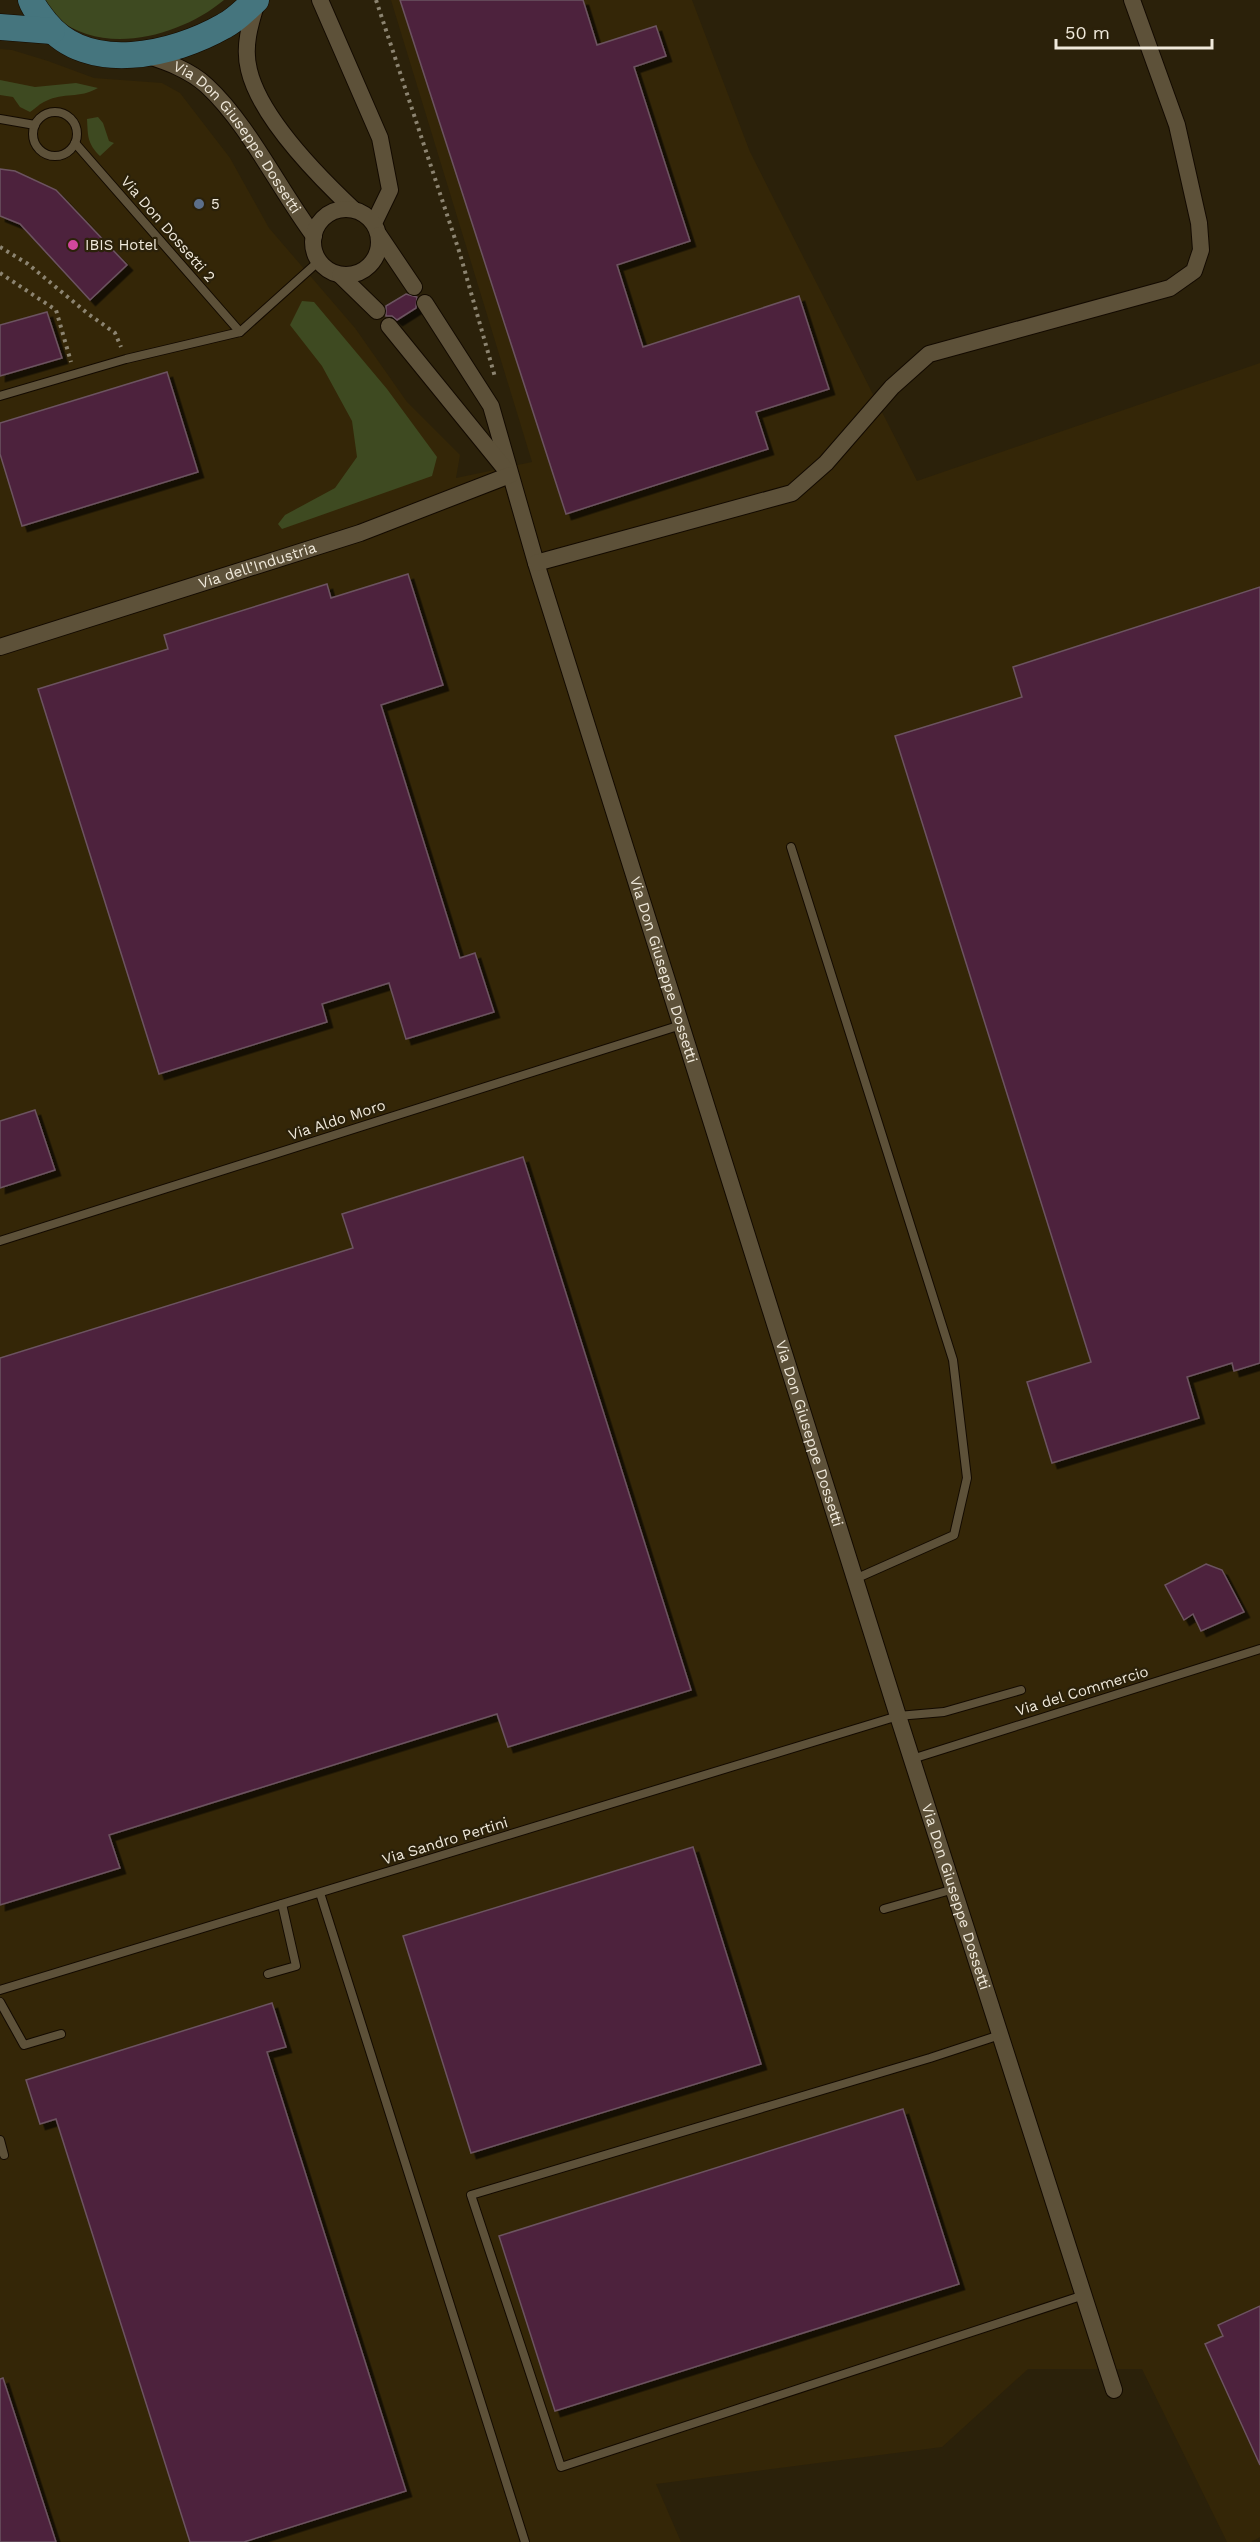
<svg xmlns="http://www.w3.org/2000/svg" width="1260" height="2542" font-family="'Work Sans',sans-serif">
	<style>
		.built { fill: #342607 }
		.green { fill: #3e4a21 }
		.building { fill: #4d243c; stroke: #6c5361; stroke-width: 1.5; filter: url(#shadow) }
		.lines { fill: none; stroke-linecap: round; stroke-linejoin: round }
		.service-casing { stroke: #130a00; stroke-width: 10 }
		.minor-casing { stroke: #130a00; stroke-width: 18 }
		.primary-casing { stroke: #130a00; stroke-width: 27 }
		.path { stroke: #8c8471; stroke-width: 4; stroke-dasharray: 3 4.5; stroke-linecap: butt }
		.service { stroke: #5d5139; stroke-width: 8 }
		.minor { stroke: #5d5139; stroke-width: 16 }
		.primary { stroke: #45757e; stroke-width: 26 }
		.service-dot { fill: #5c6f8a; stroke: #2b210a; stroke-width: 2 }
		.hotel-dot { fill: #d1479c; stroke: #2b210a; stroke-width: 2 }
		.labels { text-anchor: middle; stroke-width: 4.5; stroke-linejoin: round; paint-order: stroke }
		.street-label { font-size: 15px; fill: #f0e9db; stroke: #2b210a }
		.poi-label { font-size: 15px; fill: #f0e9db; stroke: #2b210a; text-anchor: start }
	</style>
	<defs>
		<filter id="shadow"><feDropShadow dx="5.5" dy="5.5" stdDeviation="0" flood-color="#0009"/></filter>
	</defs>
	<rect width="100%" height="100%" fill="#2b210a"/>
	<!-- built -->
	<path class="built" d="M 391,0 L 692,0 L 750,152 L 917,481 L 1260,363 L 1260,2537 L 1251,2542 L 1227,2542 L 1142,2369 L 1028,2369 L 942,2447 L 656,2484 L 681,2542 L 0,2542 L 0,49 L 12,50 L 48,61 L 94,78 L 162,83 L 180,93 L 230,158 L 269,228 L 355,328 L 407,402 L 460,455 L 456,478 L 532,462 Z"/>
	<!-- green -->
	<g class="green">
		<path d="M 43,0 L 224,0 C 181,36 104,57 57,18 C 51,14 47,6 43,0 Z"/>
		<path d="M 0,80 L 35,87 L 76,83 L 98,88 C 79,99 64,92 46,101 C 40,103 35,109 30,112 L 20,107 L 13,97 L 0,95 Z"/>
		<path d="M 98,117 L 103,123 L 109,141 L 114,143 L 100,156 C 87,143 88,136 87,119 Z"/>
		<path d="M 302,301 L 314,302 L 387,389 L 437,457 L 432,476 L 282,529 L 278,524 L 285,515 L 335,488 L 357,457 L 352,421 L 322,366 L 290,325 Z"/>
	</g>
	<!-- building -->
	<g class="building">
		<path d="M 400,0 L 583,0 L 597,45 L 656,26 L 666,56 L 634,67 L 690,241 L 617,265 L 643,347 L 799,296 L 829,389 L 756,412 L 768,449 L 566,514 Z"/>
		<path d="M 0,169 L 15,171 L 56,190 L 127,265 L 90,300 L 20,224 L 0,216 Z"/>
		<path d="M 406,294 L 417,297 L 416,308 L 397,320 L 392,316 L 386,316 L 386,306 Z"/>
		<path d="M 47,312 L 62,358 L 0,376 L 0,325 Z"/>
		<path d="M 167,372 L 198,472 L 22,526 L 0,454 L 0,423 Z"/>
		<path d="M 408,574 L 443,685 L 381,705 L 460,958 L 475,953 L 494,1012 L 406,1039 L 389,983 L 322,1004 L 327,1022 L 159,1074 L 38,689 L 168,649 L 164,635 L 327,584 L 331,598 Z"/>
		<path d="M 1260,587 L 1260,1363 L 1234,1371 L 1232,1363 L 1187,1377 L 1199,1418 L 1052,1463 L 1027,1382 L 1091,1362 L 895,736 L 1022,697 L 1013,667 Z"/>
		<path d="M 35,1110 L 55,1170 L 0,1188 L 0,1121 Z"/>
		<path d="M 523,1157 L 691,1690 L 508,1747 L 497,1714 L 109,1835 L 120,1868 L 0,1905 L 0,1358 L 353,1248 L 342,1214 Z"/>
		<path d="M 1206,1564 L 1222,1570 L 1244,1612 L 1201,1631 L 1193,1614 L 1184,1620 L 1165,1585 Z"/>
		<path d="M 693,1847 L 761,2064 L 471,2153 L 403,1936 Z"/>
		<path d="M 272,2003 L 286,2047 L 267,2052 L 406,2491 L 244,2542 L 190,2542 L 56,2119 L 40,2124 L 26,2080 Z"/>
		<path d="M 903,2109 L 959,2284 L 555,2411 L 499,2236 Z"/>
		<path d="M 1260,2306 L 1260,2465 L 1205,2344 L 1223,2336 L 1218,2325 Z"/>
		<path d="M 3,2378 L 56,2542 L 0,2542 L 0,2379 Z"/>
	</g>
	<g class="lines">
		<!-- service casing -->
		<g class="service-casing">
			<g id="service">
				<circle cx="55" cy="134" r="22"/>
				<path d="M 0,119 L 35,125"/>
				<path d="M 75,143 L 240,332"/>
				<path d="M 0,396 L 126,359 L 240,332 L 319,261"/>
				<path d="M 791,847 L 953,1360 L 967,1478 L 954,1535 L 855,1579"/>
				<path d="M 0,1241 L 681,1025"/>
				<path d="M 912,1759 L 1260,1649"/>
				<path d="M 320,1893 L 525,2542"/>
				<path d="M 884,1909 L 954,1889"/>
				<path d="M 268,1974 L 296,1966 L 282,1904"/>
				<path d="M 0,1990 L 898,1716 L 944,1712 L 1021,1690"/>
				<path d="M 0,2002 L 24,2045 L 61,2034"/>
				<path d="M 1000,2035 L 930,2058 L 471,2195 L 561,2467 L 1084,2295"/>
				<path d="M 0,2140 L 4,2155"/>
			</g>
		</g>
		<!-- minor casing -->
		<g class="minor-casing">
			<g id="minor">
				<path d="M 320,0 L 380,138 L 390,190 L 374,223"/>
				<path d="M 257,2 C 250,24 243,47 249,70 C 260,117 318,176 353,209"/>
				<path id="s1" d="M 145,55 C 167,62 190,70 207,86 C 248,124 279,189 314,236"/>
				<circle cx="346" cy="242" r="33"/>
				<path d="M 379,235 L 414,287"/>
				<path d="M 340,275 L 377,311"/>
				<path id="s2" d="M 425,303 L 491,406 L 536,563 L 898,1716 L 1114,2390"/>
				<path d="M 389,326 L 506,470"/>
				<path d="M 536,563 L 792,493 L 826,463 L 892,387 L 929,354 L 1170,288 L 1194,271 L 1201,250 L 1199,223 L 1177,125 L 1132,0"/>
				<path id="s3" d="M 0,647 L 360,533 L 510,475"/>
			</g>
		</g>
		<!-- primary casing -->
		<g class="primary-casing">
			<g id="primary">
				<path d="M 31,0 C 34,9 40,15 46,23 C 88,75 173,55 224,26 C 236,20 246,9 256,0"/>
				<path d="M 0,27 L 52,31"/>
			</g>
		</g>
		<!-- path -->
		<g class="path">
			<path d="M 376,0 L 460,254 L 495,377"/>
			<path d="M 0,247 L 28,264 L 87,313 L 115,333 L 121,347"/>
			<path d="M 0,273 L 56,310 L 71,362"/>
		</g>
		<!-- service -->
		<use href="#service" class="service"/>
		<!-- minor -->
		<use href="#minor" class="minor"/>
		<!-- primary -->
		<use href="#primary" class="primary"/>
	</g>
	<!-- markers -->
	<circle class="service-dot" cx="199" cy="204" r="6"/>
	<circle class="hotel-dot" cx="73" cy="245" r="6"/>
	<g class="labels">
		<!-- street labels -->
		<g class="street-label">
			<text dy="5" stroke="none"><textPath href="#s1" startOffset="128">Via Don Giuseppe Dossetti</textPath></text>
			<text transform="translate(168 229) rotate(49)" y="5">Via Don Dossetti 2</text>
			<text dy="5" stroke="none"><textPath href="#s3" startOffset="270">Via dell’Industria</textPath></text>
			<text dy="5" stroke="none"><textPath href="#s2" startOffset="712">Via Don Giuseppe Dossetti</textPath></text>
			<text transform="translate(337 1120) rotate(-18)" y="5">Via Aldo Moro</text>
			<text dy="5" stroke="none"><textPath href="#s2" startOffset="1198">Via Don Giuseppe Dossetti</textPath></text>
			<text transform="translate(1082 1691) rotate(-17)" y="5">Via del Commercio</text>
			<text transform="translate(445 1841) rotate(-17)" y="5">Via Sandro Pertini</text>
			<text dy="5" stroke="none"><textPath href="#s2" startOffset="1684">Via Don Giuseppe Dossetti</textPath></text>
		</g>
		<!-- poi labels -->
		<g class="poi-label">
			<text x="211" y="209">5</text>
			<text x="85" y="250">IBIS Hotel</text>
		</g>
	</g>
	<!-- scale -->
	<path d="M1056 39v9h156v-9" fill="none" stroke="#f0e9db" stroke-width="3"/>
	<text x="1065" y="39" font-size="18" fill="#f0e9db" stroke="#2b210a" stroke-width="4.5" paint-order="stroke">50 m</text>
</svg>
